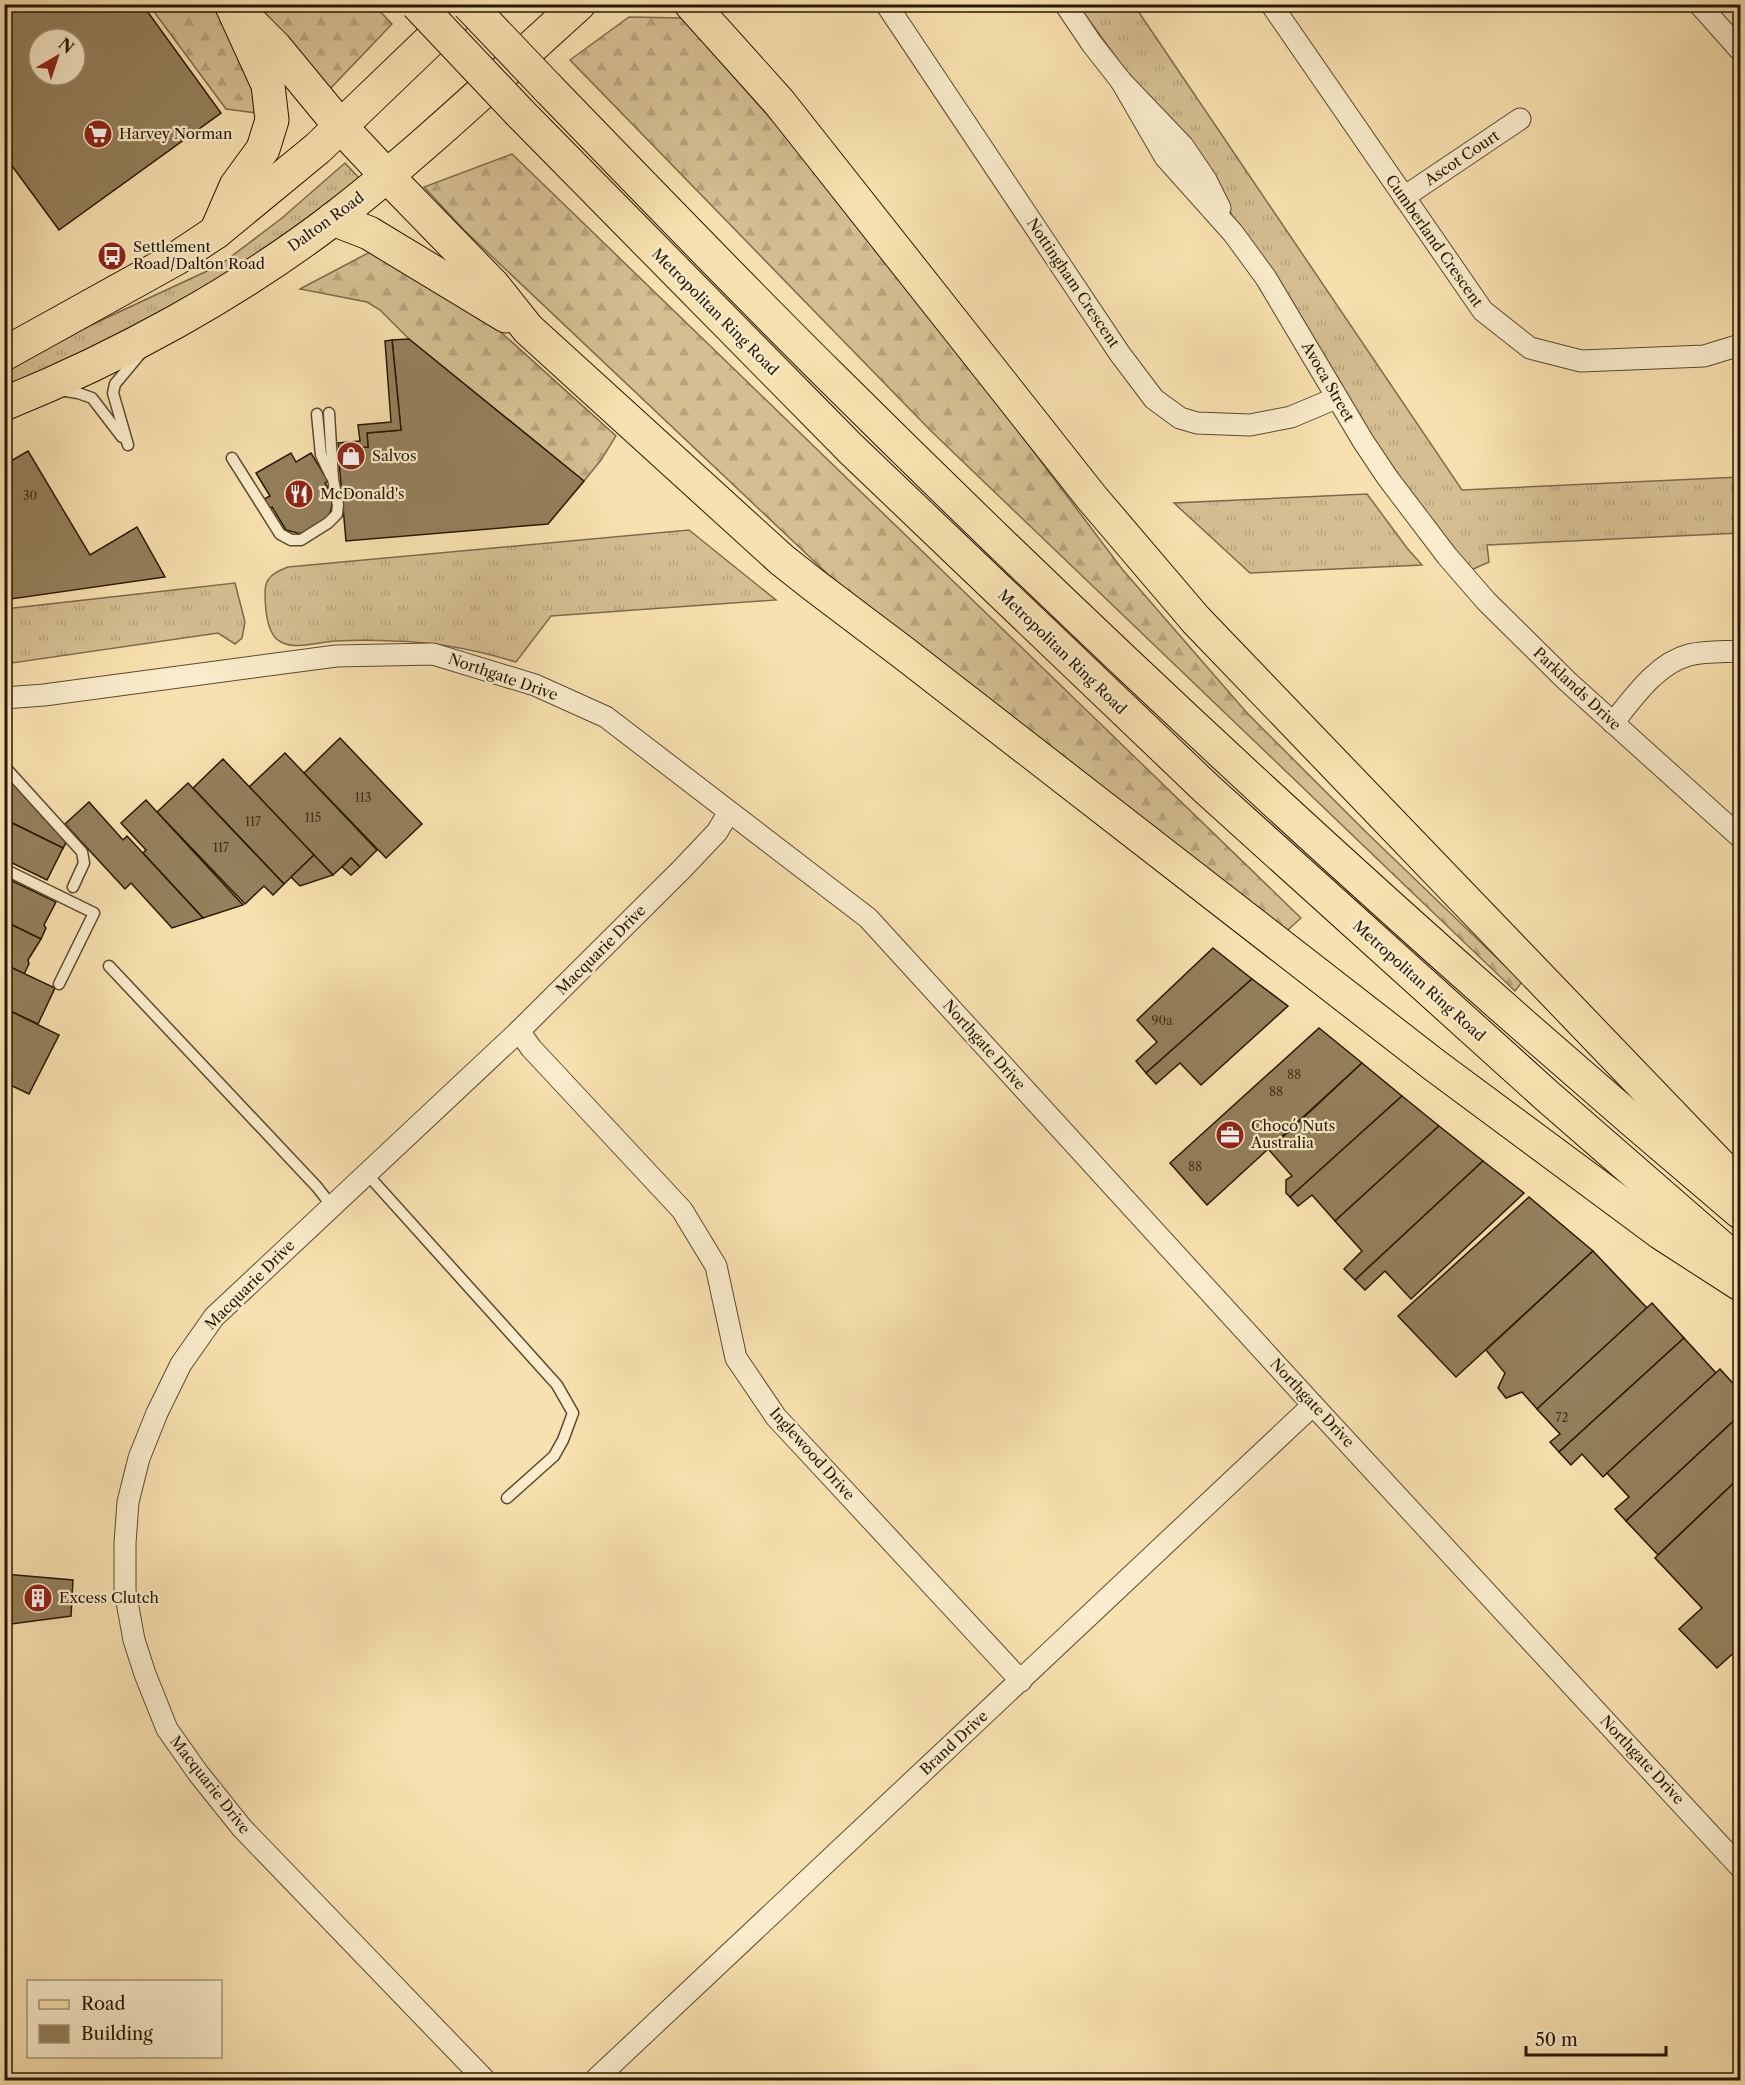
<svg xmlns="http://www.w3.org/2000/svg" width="1745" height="2085" font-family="'Libre Caslon Text',serif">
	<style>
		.grass { fill: url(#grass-tufts); stroke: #7e6b4a; stroke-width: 1.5 }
		.forest { fill: url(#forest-firs); stroke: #7e6b4a; stroke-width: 1.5 }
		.building { fill: #94805c; stroke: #281701; stroke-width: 1.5; fill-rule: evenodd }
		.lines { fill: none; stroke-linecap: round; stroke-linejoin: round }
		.lane-casing { stroke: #5c4a2d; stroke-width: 13 }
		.street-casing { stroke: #5c4a2d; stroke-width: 23 }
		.primary-casing { stroke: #281701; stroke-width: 35 }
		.highway-casing { stroke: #281701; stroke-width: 35 }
		.lane { stroke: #faeccc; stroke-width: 10 }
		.street { stroke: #faeccc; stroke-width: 21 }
		.primary { stroke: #f8e1b0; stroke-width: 33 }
		.highway { stroke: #f8e1b0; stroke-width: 33 }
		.highway-bridge-casing { stroke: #281701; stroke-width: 35; stroke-linecap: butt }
		.highway-bridge { stroke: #f8e1b0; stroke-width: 33 }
		.labels { text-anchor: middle; stroke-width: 4.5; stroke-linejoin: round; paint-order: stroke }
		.number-label { font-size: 12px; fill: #433118 }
		.poi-label { font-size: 15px; fill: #281701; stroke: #faeccc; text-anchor: start }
		.street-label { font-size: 15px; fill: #281701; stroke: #faeccc }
	</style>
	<defs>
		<pattern id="grass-tufts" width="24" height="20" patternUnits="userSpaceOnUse" patternTransform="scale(1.5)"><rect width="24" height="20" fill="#d5bf92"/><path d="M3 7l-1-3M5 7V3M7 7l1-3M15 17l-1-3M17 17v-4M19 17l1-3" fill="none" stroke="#b7a37c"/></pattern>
		<pattern id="forest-firs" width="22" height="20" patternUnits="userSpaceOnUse" patternTransform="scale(1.5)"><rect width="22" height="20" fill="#d5bf92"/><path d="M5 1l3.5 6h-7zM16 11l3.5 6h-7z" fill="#b7a37c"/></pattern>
	</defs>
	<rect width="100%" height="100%" fill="#f8e1b0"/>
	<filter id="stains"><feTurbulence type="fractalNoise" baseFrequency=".00333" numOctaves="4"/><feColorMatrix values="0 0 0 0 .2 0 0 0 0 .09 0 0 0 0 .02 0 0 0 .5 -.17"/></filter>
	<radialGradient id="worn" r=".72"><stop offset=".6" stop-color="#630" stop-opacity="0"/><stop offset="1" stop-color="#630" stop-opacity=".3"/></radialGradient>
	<!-- grass -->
	<g class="grass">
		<path d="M 1078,5 L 1134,5 L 1462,490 L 1740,477 L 1740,533 L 1487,545 L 1489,562 L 1471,570 L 1383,457 L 1233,217 L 1203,161 L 1151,105 Z"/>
		<path d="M 345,163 L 359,178 C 312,215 263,253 211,283 C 144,322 75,356 5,388 L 5,371 L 91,325 L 220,265 L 282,218 Z"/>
		<path d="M 1367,494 L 1407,548 L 1422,565 L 1250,573 L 1174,503 Z"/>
		<path d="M 689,530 L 776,600 L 551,616 L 516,662 C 477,650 435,642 394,641 C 374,640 355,640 335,641 C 319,642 295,650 281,642 C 266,635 265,606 265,592 C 265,577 275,572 288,567 Z"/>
		<path d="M 235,583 L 245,622 L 242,638 L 235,644 L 218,633 L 5,664 L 5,609 Z"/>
	</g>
	<!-- forest -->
	<g class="forest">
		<path d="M 149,5 L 215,5 L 223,17 L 263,114 L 226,109 Z"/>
		<path d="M 259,5 L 374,5 L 392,24 L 327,92 Z"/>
		<path d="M 629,17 L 682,18 L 853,212 L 1122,569 L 1247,713 L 1367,833 L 1522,982 L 1515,991 L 931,431 L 570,60 Z"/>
		<path d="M 512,154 L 1301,918 L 1279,938 L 834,580 L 464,230 L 424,187 Z"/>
		<path d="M 370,252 L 494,326 L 616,436 L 601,460 L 584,481 L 409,339 L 380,310 L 367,302 L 300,289 Z"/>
	</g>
	<!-- building -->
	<g class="building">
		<path d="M 4,4 L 142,4 L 221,113 L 59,230 L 4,155 ZM 39,39 L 75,39 L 75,75 L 39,75 Z"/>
		<path d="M 409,339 L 584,481 L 548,524 L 346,541 L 338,450 L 368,447 L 367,433 L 401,430 L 392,340 Z"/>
		<path d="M 392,340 L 401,430 L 367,433 L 368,447 L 339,449 L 338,443 L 360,441 L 358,425 L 391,422 L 385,341 Z"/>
		<path d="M 28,451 L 90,555 L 137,527 L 165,577 L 4,600 L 4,465 Z"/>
		<path d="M 291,453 L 296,462 L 311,453 L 328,481 L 325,483 L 330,491 L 327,493 L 333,501 L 329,517 L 301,534 L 286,530 L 272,507 L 270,509 L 264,499 L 270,496 L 256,473 Z"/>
		<path d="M 340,738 L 422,824 L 386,858 L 304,773 Z"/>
		<path d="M 285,753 L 377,850 L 360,867 L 351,858 L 333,875 L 249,787 Z"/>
		<path d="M 223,759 L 314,855 L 284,884 L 193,788 Z"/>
		<path d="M 4,773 L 56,829 L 66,843 L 63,848 L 4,819 Z"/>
		<path d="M 188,783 L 284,884 L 273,895 L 264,886 L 245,904 L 157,812 Z"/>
		<path d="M 146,800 L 157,812 L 243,905 L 203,918 L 143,853 L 146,850 L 121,823 Z"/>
		<path d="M 89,802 L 123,840 L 127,836 L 203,918 L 172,928 L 131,883 L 125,889 L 65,824 Z"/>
		<path d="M 4,819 L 63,848 L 47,880 L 4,859 Z"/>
		<path d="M 314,855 L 333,875 L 300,886 L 291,877 Z"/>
		<path d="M 351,858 L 360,867 L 351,875 L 342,867 Z"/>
		<path d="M 4,877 L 56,902 L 44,925 L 46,928 L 41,939 L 4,921 Z"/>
		<path d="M 4,921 L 41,939 L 28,960 L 29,964 L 24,974 L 4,964 Z"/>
		<path d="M 1213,948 L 1252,979 L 1146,1073 L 1136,1061 L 1157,1042 L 1137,1020 Z"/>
		<path d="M 4,964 L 55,988 L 38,1024 L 4,1008 Z"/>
		<path d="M 1252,979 L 1288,1006 L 1201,1085 L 1180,1063 L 1156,1084 L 1146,1073 Z"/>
		<path d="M 4,1008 L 59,1035 L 29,1094 L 4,1082 Z"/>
		<path d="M 1319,1028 L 1362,1063 L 1207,1205 L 1170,1163 Z"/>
		<path d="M 1362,1063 L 1402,1096 L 1290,1197 L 1286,1193 L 1286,1180 L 1292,1176 L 1269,1150 Z"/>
		<path d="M 1402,1096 L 1439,1126 L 1335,1221 L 1312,1195 L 1298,1206 L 1290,1197 Z"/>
		<path d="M 1439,1126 L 1483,1161 L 1355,1280 L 1344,1269 L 1362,1251 L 1335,1221 Z"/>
		<path d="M 1483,1161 L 1524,1193 L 1411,1299 L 1385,1271 L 1365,1290 L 1355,1280 Z"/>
		<path d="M 1529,1197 L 1593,1251 L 1456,1377 L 1398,1316 Z"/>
		<path d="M 1593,1251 L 1647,1308 L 1537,1409 L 1522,1392 L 1506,1398 L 1498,1388 L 1505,1373 L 1486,1350 Z"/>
		<path d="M 1652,1303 L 1684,1338 L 1559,1452 L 1550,1442 L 1560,1434 L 1537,1409 Z"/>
		<path d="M 1684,1338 L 1716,1373 L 1603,1477 L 1582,1454 L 1571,1465 L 1559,1452 Z"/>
		<path d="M 1720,1369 L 1740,1391 L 1740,1415 L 1626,1521 L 1615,1509 L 1629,1497 L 1607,1473 Z"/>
		<path d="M 1740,1415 L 1740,1477 L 1658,1555 L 1626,1521 Z"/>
		<path d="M 1740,1477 L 1740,1649 L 1739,1648 L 1717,1668 L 1679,1629 L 1702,1608 L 1655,1558 Z"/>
		<path d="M 4,1574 L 73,1580 L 71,1616 L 4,1625 Z"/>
	</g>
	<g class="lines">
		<!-- lane casing -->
		<g class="lane-casing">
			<g id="lane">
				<path d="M 59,390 L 78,393 L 92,398 L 122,437"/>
				<path d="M 317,414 L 321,455 L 331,476"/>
				<path d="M 128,445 L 113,393 L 115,384 L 140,354"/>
				<path d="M 232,458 L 280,534 L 291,540 L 301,540 L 328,523 L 337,514 L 338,505 L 333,479 L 329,413"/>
				<path d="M 4,766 L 82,852 L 84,863 L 73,887"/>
				<path d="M 4,869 L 94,913 L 59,984"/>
				<path d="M 109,966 L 317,1187 L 331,1205"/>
				<path d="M 367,1174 L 557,1385 L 573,1413 L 563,1440 L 554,1456 L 507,1498"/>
			</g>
		</g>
		<!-- street casing -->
		<g class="street-casing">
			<g id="street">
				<path d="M 886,4 L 1120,354 L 1154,399 L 1180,418 L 1197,423 L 1250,425 L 1291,417 L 1336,398"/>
				<path d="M 1065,4 L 1092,44 L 1121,81 L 1183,146 L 1206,180 L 1220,208"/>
				<path d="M 1271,4 L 1483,311 L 1530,348 L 1581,361 L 1704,356 L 1740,345"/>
				<path d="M 1699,4 L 1740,50"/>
				<path d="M 1121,81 L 1165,157 L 1233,233 L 1266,278 L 1363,441 L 1387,477 L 1447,556 L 1486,601 L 1567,681 L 1740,837"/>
				<path d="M 1404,197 L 1520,119"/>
				<path d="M 4,698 L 44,695 L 336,656 L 433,654 L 535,685 L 606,717 L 868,918 L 1313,1405 L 1740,1867"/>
				<path d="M 1613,723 C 1633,698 1657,663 1689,655 C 1705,651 1724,652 1740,651"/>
				<path d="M 519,1031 L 531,1048 L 682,1210 L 716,1266 L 736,1358 L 776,1417 L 1021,1681"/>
				<path d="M 485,2080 L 242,1828 L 198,1773 L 167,1729 L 145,1674 L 134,1640 L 125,1591 L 125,1543 L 128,1502 L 139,1458 L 157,1413 L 181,1364 L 214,1317 L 519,1031 L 682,869 L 717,832 L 729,812"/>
				<path d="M 595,2080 L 1313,1405"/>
			</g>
		</g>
		<!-- primary casing -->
		<g class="primary-casing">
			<g id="primary">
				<path d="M 341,127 L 387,176"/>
				<path d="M 4,354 L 177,258 L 216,232 L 318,148 L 468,4"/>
				<path d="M 4,404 C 120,357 237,293 336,217 C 421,151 499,76 579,4"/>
			</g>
		</g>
		<!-- highway casing -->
		<g class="highway-casing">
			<g id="highway">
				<path d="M 691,4 L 779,102 L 1092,498 L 1196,620 L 1740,1186"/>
				<path d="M 247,19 L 275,47 L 341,127"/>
				<path d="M 547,87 C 641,184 734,281 830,376 C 1122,666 1425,946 1740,1212"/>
				<path d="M 520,113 L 851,449 L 1207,789 L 1546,1095 L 1739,1263"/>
				<path d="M 387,176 L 493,285 L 528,329 L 782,560 L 815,586 L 905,654 L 1433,1064 L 1661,1233 L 1740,1284"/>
				<path d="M 333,219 L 369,233 L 506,316"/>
				<path d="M 216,232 L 236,186 L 263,149 L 272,120 L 268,85 L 231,4"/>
			</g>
		</g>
		<!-- lane -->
		<use href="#lane" class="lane"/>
		<!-- street -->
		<use href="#street" class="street"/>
		<!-- primary -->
		<use href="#primary" class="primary"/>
		<!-- highway -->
		<use href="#highway" class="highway"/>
		<!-- highway-bridge casing -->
		<g class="highway-bridge-casing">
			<g id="highway-bridge">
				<path d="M 417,4 L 520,113"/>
				<path d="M 468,4 L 547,87"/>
			</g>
		</g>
		<!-- highway-bridge -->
		<use href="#highway-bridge" class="highway-bridge"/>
	</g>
	<!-- icons -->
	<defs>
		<g id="supermarket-disc" transform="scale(1.5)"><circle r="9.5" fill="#8f2418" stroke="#faeccc"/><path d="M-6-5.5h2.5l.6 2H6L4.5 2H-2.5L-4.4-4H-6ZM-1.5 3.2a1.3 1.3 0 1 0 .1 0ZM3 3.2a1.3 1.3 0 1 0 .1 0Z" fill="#fff"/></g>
		<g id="bus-disc" transform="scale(1.5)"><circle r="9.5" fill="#8f2418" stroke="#faeccc"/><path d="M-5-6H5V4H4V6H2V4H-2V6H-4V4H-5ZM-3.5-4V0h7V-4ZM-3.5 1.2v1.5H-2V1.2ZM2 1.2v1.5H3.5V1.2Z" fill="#fff"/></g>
		<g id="shop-disc" transform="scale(1.5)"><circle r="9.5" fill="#8f2418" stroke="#faeccc"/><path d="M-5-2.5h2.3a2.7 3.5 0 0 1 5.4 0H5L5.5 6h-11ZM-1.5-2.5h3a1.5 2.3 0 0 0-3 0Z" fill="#fff"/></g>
		<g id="restaurant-disc" transform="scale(1.5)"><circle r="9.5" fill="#8f2418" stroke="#faeccc"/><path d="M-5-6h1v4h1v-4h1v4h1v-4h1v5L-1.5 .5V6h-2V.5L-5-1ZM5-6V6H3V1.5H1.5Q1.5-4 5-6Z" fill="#fff"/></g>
		<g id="office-disc" transform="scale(1.5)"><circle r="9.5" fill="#8f2418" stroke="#faeccc"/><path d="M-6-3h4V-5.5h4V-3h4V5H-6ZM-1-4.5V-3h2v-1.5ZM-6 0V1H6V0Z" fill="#fff"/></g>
		<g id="building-disc" transform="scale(1.5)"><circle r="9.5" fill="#8f2418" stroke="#faeccc"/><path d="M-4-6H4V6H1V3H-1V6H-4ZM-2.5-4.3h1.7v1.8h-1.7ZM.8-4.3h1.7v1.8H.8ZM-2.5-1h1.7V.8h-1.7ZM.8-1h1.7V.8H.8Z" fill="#fff"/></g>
	</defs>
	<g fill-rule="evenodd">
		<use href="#supermarket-disc" x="98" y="134"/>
		<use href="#bus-disc" x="112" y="256"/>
		<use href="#shop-disc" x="351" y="456"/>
		<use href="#restaurant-disc" x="299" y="494"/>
		<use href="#office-disc" x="1230" y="1135"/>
		<use href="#building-disc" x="38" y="1598"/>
	</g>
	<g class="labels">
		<!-- number labels -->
		<g class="number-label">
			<text x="30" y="500">30</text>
			<text x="363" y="802">113</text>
			<text x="313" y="822">115</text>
			<text x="253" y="826">117</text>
			<text x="221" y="852">117</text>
			<text x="1162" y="1025">90a</text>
			<text x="1294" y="1079">88</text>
			<text x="1276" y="1096">88</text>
			<text x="1195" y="1171">88</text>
			<text x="1562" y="1422">72</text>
		</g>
		<!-- poi labels -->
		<g class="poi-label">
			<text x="119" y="139">Harvey Norman</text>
			<text x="133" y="252">Settlement<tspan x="133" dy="17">Road/Dalton Road</tspan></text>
			<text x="372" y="461">Salvos</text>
			<text x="320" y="499">McDonald's</text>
			<text x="1251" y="1131">Chocó Nuts<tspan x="1251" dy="17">Australia</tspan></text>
			<text x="59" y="1603">Excess Clutch</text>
		</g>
		<!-- street labels -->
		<g class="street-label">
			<text transform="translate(1462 158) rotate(-34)" y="5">Ascot Court</text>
			<text transform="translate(326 222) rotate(-36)" y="5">Dalton Road</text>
			<text transform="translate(1434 241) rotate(55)" y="5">Cumberland Crescent</text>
			<text transform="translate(1073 283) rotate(56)" y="5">Nottingham Crescent</text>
			<text transform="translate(715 312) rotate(45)" y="5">Metropolitan Ring Road</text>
			<text transform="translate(1328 382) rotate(60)" y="5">Avoca Street</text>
			<text transform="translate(1062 652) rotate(44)" y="5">Metropolitan Ring Road</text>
			<text transform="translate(503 677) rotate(19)" y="5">Northgate Drive</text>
			<text transform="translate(1577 689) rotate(43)" y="5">Parklands Drive</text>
			<text transform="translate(601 950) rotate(-45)" y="5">Macquarie Drive</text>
			<text transform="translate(1419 981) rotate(42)" y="5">Metropolitan Ring Road</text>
			<text transform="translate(984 1045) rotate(48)" y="5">Northgate Drive</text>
			<text transform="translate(250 1285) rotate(-45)" y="5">Macquarie Drive</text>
			<text transform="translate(1312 1403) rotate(47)" y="5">Northgate Drive</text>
			<text transform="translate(812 1454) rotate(48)" y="5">Inglewood Drive</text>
			<text transform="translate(954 1743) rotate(-43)" y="5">Brand Drive</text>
			<text transform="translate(1642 1760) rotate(47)" y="5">Northgate Drive</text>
			<text transform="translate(210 1785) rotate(52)" y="5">Macquarie Drive</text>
		</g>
	</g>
	<!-- margin -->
	<rect width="1745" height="2085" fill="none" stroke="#f8e1b0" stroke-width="24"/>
	<rect x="6" y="6" width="1733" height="2073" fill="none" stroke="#281701" stroke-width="3"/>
	<rect x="12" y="12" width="1721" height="2061" fill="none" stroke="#281701" stroke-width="1.5"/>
	<!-- legend -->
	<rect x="27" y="1980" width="195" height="78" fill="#faeccc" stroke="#a6977b" stroke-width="1.5"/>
	<rect x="39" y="2000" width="30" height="9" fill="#f8e1b0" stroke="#a6977b" stroke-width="1.5"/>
	<text x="81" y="2010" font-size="18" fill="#281701">Road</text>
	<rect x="39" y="2025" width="30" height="18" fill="#94805c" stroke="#a6977b" stroke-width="1.5"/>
	<text x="81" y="2040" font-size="18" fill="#281701">Building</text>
	<!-- north arrow -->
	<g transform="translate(57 57) rotate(39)"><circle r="28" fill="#faeccc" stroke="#a6977b" stroke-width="1.5"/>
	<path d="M0-4.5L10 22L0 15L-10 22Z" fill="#8f2418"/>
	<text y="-9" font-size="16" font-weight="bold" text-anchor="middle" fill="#281701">N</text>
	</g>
	<!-- scale -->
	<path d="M1526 2046v9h140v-9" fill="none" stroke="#281701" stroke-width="3"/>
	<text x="1535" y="2046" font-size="18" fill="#281701" stroke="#faeccc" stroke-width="4.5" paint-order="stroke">50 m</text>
	<rect width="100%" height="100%" filter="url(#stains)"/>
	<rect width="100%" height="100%" fill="url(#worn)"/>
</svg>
